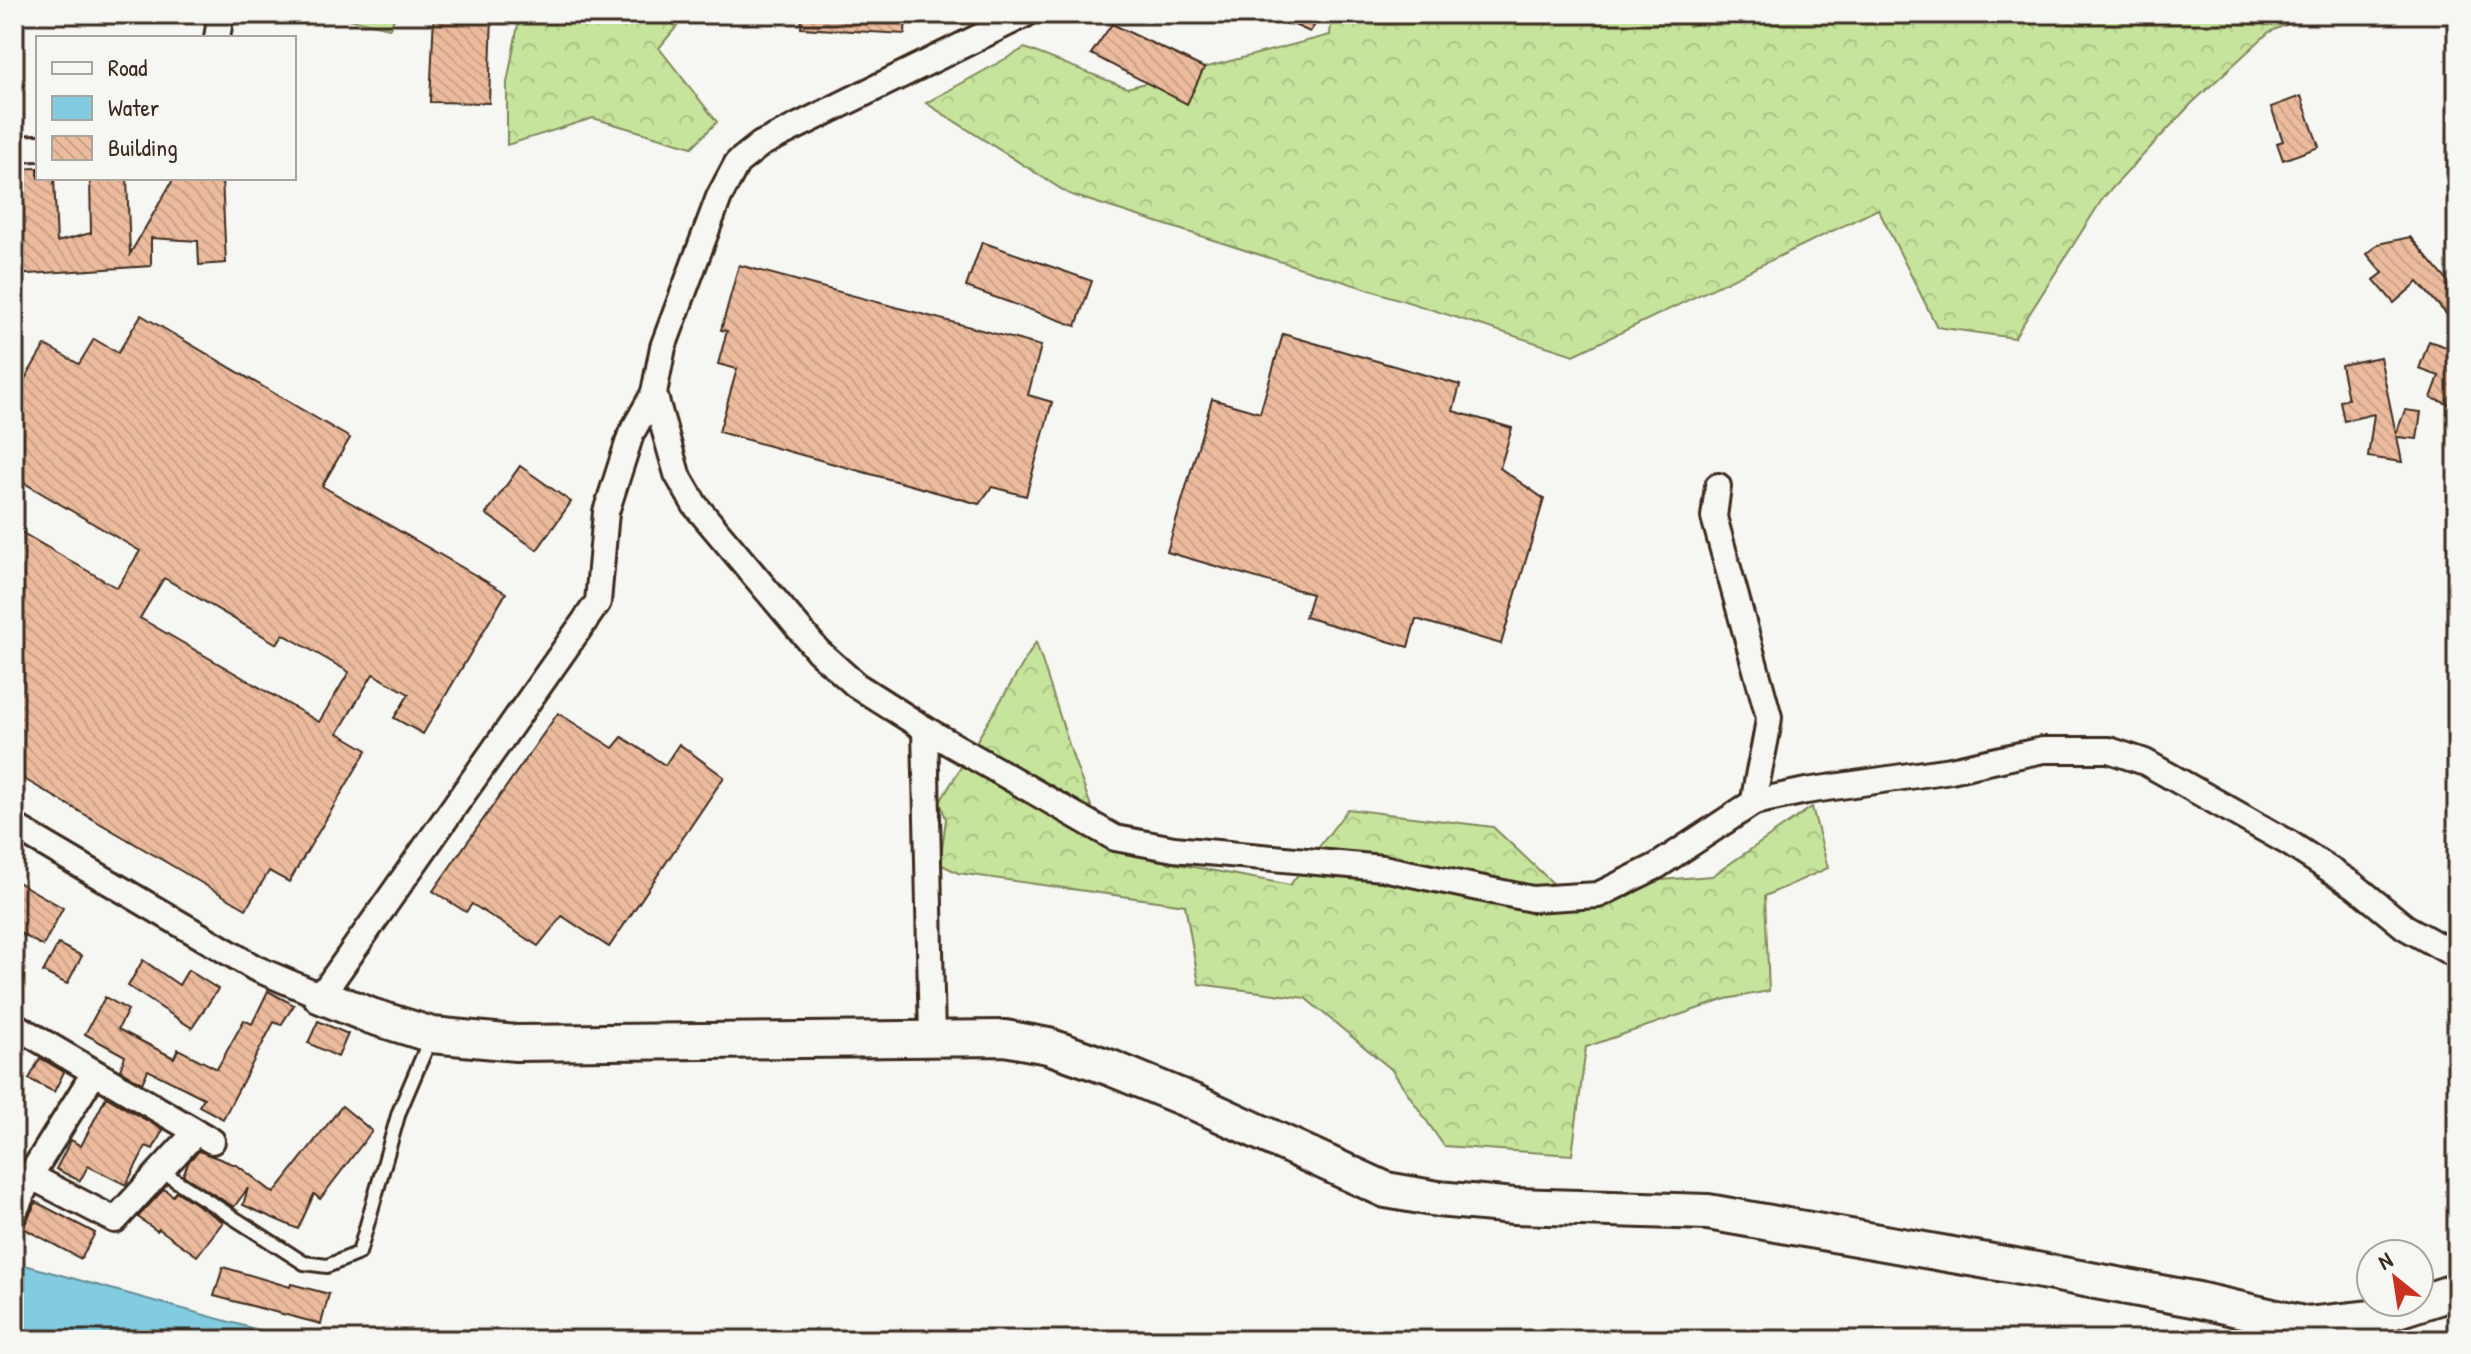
<svg xmlns="http://www.w3.org/2000/svg" width="2471" height="1354" font-family="'Patrick Hand',sans-serif">
	<style>
		.forest { fill: url(#forest-crowns); stroke: #80875c; stroke-width: 2 }
		.water { fill: #81cce1; stroke: #658b93; stroke-width: 2 }
		.building { fill: url(#building-back-hatch); stroke: #3b2a1e; stroke-width: 2; fill-rule: evenodd }
		.lines { fill: none; stroke-linecap: round; stroke-linejoin: round }
		.lane-casing { stroke: #3b2a1e; stroke-width: 18 }
		.street-casing { stroke: #3b2a1e; stroke-width: 30 }
		.secondary-casing { stroke: #3b2a1e; stroke-width: 40 }
		.lane { stroke: #f6f6f2; stroke-width: 12 }
		.street { stroke: #f6f6f2; stroke-width: 24 }
		.secondary { stroke: #f6f6f2; stroke-width: 34 }
	</style>
	<defs>
		<pattern id="forest-crowns" width="20" height="18" patternUnits="userSpaceOnUse" patternTransform="scale(2)"><rect width="20" height="18" fill="#c6e49b"/><path d="M2 6a3 3 0 1 1 6 0M12 15a3 3 0 1 1 6 0" fill="none" stroke="#abc485"/></pattern>
		<pattern id="building-back-hatch" width="6" height="6" patternUnits="userSpaceOnUse" patternTransform="scale(2)"><rect width="6" height="6" fill="#ecbb9d"/><path d="M-1 5l2 2M0 0l6 6M5-1l2 2" fill="none" stroke="#cba187"/></pattern>
	</defs>
	<rect width="100%" height="100%" fill="#f6f6f2"/>
	<filter id="ink" filterUnits="userSpaceOnUse"><feTurbulence type="fractalNoise" baseFrequency=".0125" numOctaves="2"/><feDisplacementMap in="SourceGraphic" scale="16" xChannelSelector="R" yChannelSelector="G"/><feConvolveMatrix kernelMatrix="1 2 1 2 8 2 1 2 1" color-interpolation-filters="sRGB"/></filter>
	<g filter="url(#ink)">
		<!-- forest -->
		<g class="forest">
			<path d="M 327,14 L 396,14 L 390,28 Z"/>
			<path d="M 520,14 L 687,14 L 659,48 L 717,122 L 692,147 L 593,118 L 507,145 L 507,83 Z"/>
			<path d="M 1332,14 L 1684,14 L 1689,26 L 1721,14 L 2311,14 L 2269,32 L 2192,103 L 2103,198 L 2014,338 L 1937,327 L 1878,209 L 1574,355 L 1069,194 L 926,103 L 1025,48 L 1127,88 L 1330,35 Z"/>
			<path d="M 1036,642 L 1074,760 L 1106,847 L 1156,860 L 1290,885 L 1348,809 L 1493,827 L 1558,888 L 1712,876 L 1812,807 L 1828,868 L 1765,896 L 1769,991 L 1726,999 L 1586,1047 L 1572,1155 L 1444,1146 L 1391,1069 L 1305,998 L 1199,984 L 1185,905 L 958,873 L 940,864 L 946,819 L 940,802 Z"/>
		</g>
		<!-- water -->
		<path class="water" d="M 14,1262 L 295,1340 L 14,1340 Z"/>
		<!-- building -->
		<g class="building">
			<path d="M 434,14 L 492,14 L 489,103 L 430,102 Z"/>
			<path d="M 802,14 L 906,14 L 905,34 L 801,28 Z"/>
			<path d="M 1269,14 L 1322,14 L 1310,32 Z"/>
			<path d="M 1112,24 L 1204,68 L 1187,104 L 1091,54 Z"/>
			<path d="M 2301,96 L 2319,147 L 2283,160 L 2277,143 L 2283,141 L 2271,107 Z"/>
			<path d="M 38,168 L 38,178 L 54,178 L 57,242 L 91,233 L 90,178 L 127,178 L 130,254 L 174,178 L 222,178 L 226,263 L 199,265 L 198,241 L 151,238 L 151,266 L 14,275 L 14,169 Z"/>
			<path d="M 2410,237 L 2457,292 L 2457,326 L 2418,282 L 2394,303 L 2374,280 L 2383,273 L 2367,254 L 2378,244 Z"/>
			<path d="M 982,242 L 1092,281 L 1076,326 L 966,287 Z"/>
			<path d="M 739,265 L 1041,346 L 1028,395 L 1052,402 L 1026,496 L 992,487 L 979,504 L 719,432 L 737,369 L 718,364 L 727,331 L 721,330 Z"/>
			<path d="M 141,315 L 350,438 L 322,486 L 506,593 L 423,734 L 394,718 L 409,694 L 373,674 L 338,733 L 367,750 L 289,882 L 269,871 L 246,909 L 14,773 L 14,528 L 117,588 L 140,551 L 14,477 L 14,397 L 45,345 L 79,364 L 94,339 L 118,353 ZM 164,578 L 277,644 L 283,634 L 349,672 L 319,722 L 140,618 Z"/>
			<path d="M 2455,333 L 2457,334 L 2457,407 L 2431,398 L 2439,376 L 2419,369 L 2429,341 L 2449,348 Z"/>
			<path d="M 1283,334 L 1460,385 L 1453,411 L 1512,428 L 1500,468 L 1544,499 L 1501,644 L 1416,619 L 1408,647 L 1305,617 L 1312,594 L 1167,552 L 1212,399 L 1260,413 Z"/>
			<path d="M 2380,357 L 2396,434 L 2405,410 L 2421,412 L 2417,439 L 2397,437 L 2402,462 L 2368,457 L 2374,414 L 2344,421 L 2340,401 L 2348,399 L 2341,365 Z"/>
			<path d="M 520,466 L 571,502 L 537,550 L 486,514 Z"/>
			<path d="M 558,713 L 613,748 L 622,737 L 665,765 L 679,744 L 724,777 L 609,947 L 562,916 L 538,946 L 472,904 L 466,912 L 433,891 Z"/>
			<path d="M 14,880 L 63,908 L 43,946 L 14,930 Z"/>
			<path d="M 58,944 L 82,956 L 67,984 L 43,972 Z"/>
			<path d="M 143,960 L 179,985 L 188,970 L 218,989 L 192,1028 L 128,986 Z"/>
			<path d="M 268,991 L 294,1005 L 281,1025 L 274,1022 L 223,1119 L 199,1106 L 204,1098 L 148,1070 L 142,1083 L 120,1070 L 125,1056 L 85,1034 L 105,997 L 128,1010 L 118,1029 L 174,1058 L 178,1049 L 217,1069 L 244,1020 L 252,1024 Z"/>
			<path d="M 318,1021 L 348,1034 L 338,1057 L 308,1043 Z"/>
			<path d="M 40,1058 L 64,1072 L 54,1092 L 29,1079 Z"/>
			<path d="M 106,1097 L 163,1130 L 153,1149 L 146,1146 L 126,1185 L 88,1166 L 80,1181 L 56,1169 L 71,1140 L 81,1146 Z"/>
			<path d="M 342,1106 L 372,1131 L 320,1199 L 314,1194 L 298,1229 L 243,1205 L 248,1188 L 234,1207 L 183,1175 L 189,1161 L 199,1151 L 238,1166 L 274,1193 Z"/>
			<path d="M 164,1189 L 173,1196 L 176,1191 L 223,1222 L 197,1256 L 159,1229 L 157,1231 L 138,1217 Z"/>
			<path d="M 36,1202 L 95,1233 L 81,1259 L 23,1228 Z"/>
			<path d="M 223,1267 L 290,1287 L 291,1284 L 329,1294 L 321,1324 L 214,1296 Z"/>
		</g>
		<g class="lines">
			<!-- lane casing -->
			<g class="lane-casing">
				<path id="lane" d="M 161,1171 L 304,1263 L 327,1266 L 359,1253 L 399,1112 L 431,1037"/>
			</g>
			<!-- street casing -->
			<g class="street-casing">
				<g id="street">
					<path d="M 1026,14 L 761,144 L 737,163 L 719,197 L 663,347 L 654,393 L 677,474 L 695,505 L 818,651 L 856,685 L 925,729 L 1115,838 L 1174,849 L 1383,868 L 1532,899 L 1598,895 L 1657,866 L 1754,802 C 1757,773 1766,746 1769,717 L 1714,517 L 1718,486"/>
					<path d="M 217,38 L 221,14"/>
					<path d="M 14,149 L 38,148"/>
					<path d="M 925,729 L 932,1037"/>
					<path d="M 1754,802 L 1806,791 L 1951,770 L 2043,750 L 2109,750 L 2145,762 L 2289,843 L 2355,886 L 2405,927 L 2457,956"/>
					<path d="M 14,826 L 255,968 L 321,996 L 598,602 L 606,512 L 631,434 L 654,393"/>
					<path d="M 14,1025 L 212,1141"/>
					<path d="M 30,1176 L 115,1220 L 196,1132"/>
					<path d="M 14,1213 L 30,1176 L 94,1073"/>
				</g>
			</g>
			<!-- secondary casing -->
			<g class="secondary-casing">
				<path id="secondary" d="M 321,996 L 371,1016 L 432,1035 L 516,1043 L 1005,1038 L 1048,1046 L 1111,1068 L 1196,1103 L 1386,1190 L 1438,1199 L 1514,1206 L 1708,1212 L 2004,1264 L 2198,1300 L 2308,1325 L 2372,1318 L 2457,1291"/>
			</g>
			<!-- lane -->
			<use href="#lane" class="lane"/>
			<!-- street -->
			<use href="#street" class="street"/>
			<!-- secondary -->
			<use href="#secondary" class="secondary"/>
		</g>
	</g>
	<!-- margin -->
	<rect width="2471" height="1354" fill="none" stroke="#f6f6f2" stroke-width="48"/>
	<rect x="24" y="24" width="2423" height="1306" fill="none" stroke="#3b2a1e" stroke-width="3" filter="url(#ink)"/>
	<!-- legend -->
	<rect x="36" y="36" width="260" height="144" fill="#f6f6f2" stroke="#aba49d" stroke-width="2"/>
	<rect x="52" y="62" width="40" height="12" fill="#f6f6f2" stroke="#aba49d" stroke-width="2"/>
	<text x="108" y="76" font-size="24" fill="#3b2a1e">Road</text>
	<rect x="52" y="96" width="40" height="24" fill="#81cce1" stroke="#aba49d" stroke-width="2"/>
	<text x="108" y="116" font-size="24" fill="#3b2a1e">Water</text>
	<rect x="52" y="136" width="40" height="24" fill="url(#building-back-hatch)" stroke="#aba49d" stroke-width="2"/>
	<text x="108" y="156" font-size="24" fill="#3b2a1e">Building</text>
	<!-- north arrow -->
	<g transform="translate(2395 1278) rotate(330)"><circle r="38" fill="#f6f6f2" stroke="#aba49d" stroke-width="2"/>
	<path d="M0-6L14 30L0 20L-14 30Z" fill="#c8321e"/>
	<text y="-12" font-size="22" font-weight="bold" text-anchor="middle" fill="#3b2a1e">N</text>
	</g>
</svg>
